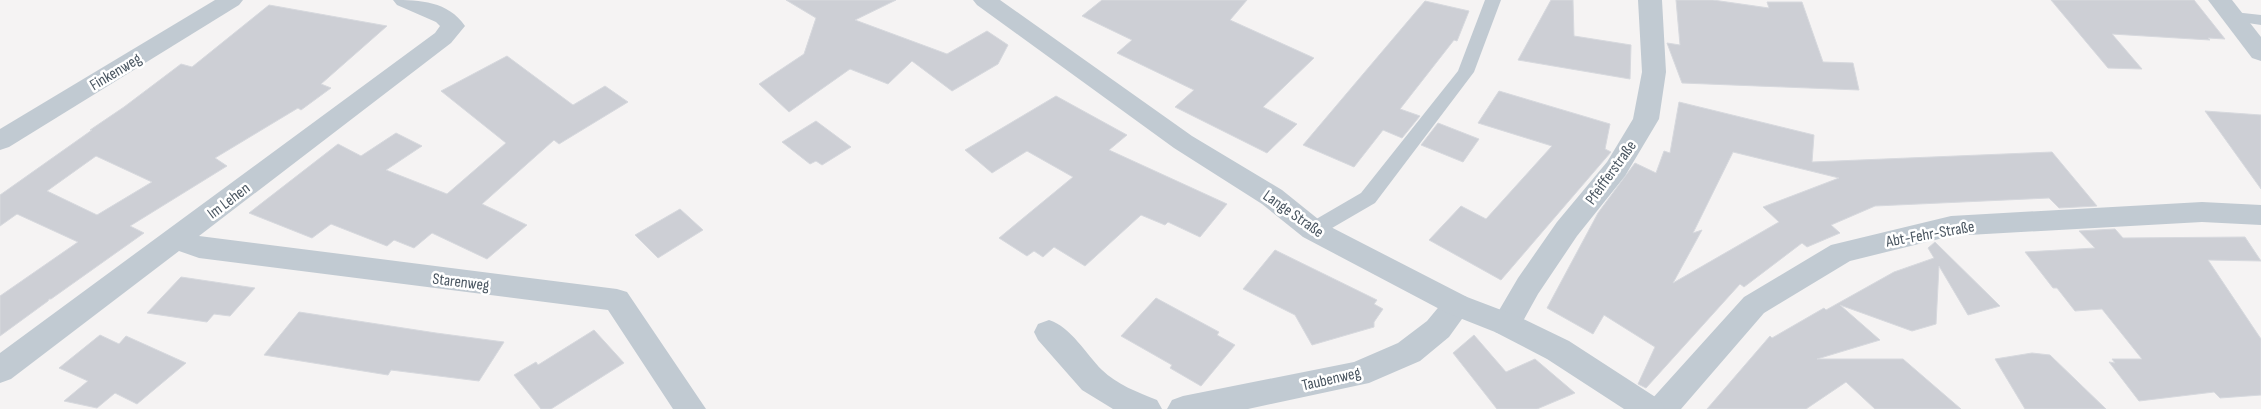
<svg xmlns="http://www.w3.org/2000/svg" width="2261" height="409" font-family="'Sofia Sans Condensed',sans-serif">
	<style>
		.building { fill: #cdcfd5; stroke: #d7d9de; fill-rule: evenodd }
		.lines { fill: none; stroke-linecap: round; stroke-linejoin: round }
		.service { fill: #c1cad2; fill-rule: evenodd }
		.minor { fill: #c1cad2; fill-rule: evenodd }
		.tertiary { fill: #c1cad2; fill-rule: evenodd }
		.labels { text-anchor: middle; stroke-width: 5; stroke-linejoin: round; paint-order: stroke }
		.street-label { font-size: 16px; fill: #4a5661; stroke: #fff }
	</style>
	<rect width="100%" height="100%" fill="#f5f3f3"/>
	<!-- building -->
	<g class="building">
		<path d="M 786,0 L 896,0 L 855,20 L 947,54 L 987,31 L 1008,45 L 998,64 L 952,91 L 912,61 L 888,84 L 850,69 L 789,112 L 759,84 L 804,54 L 816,18 Z"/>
		<path d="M 1102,0 L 1247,0 L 1230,20 L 1314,58 L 1263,107 L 1297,124 L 1267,153 L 1175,107 L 1194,90 L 1117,53 L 1132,40 L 1082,16 Z"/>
		<path d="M 1551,0 L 1573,0 L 1574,36 L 1631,45 L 1630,79 L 1518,60 Z"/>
		<path d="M 1676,0 L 1713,0 L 1769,8 L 1767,2 L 1802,2 L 1823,62 L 1853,63 L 1859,90 L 1682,83 L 1667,43 L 1680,45 Z"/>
		<path d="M 2051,0 L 2194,0 L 2225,39 L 2208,38 L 2210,40 L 2112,34 L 2142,69 L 2108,68 Z"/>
		<path d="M 1425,1 L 1469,11 L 1457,41 L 1454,40 L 1400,109 L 1420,116 L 1402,138 L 1383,130 L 1354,167 L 1303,145 Z"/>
		<path d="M 269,5 L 387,26 L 321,84 L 331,88 L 301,110 L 298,108 L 215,158 L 227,166 L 130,226 L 144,233 L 51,299 L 49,299 L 48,301 L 0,336 L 0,296 L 78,242 L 17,214 L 0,226 L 0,195 L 92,130 L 90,130 L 124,107 L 181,64 L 192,67 ZM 96,156 L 152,182 L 97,215 L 47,191 Z"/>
		<path d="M 507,56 L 573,105 L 605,86 L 628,102 L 559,144 L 554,140 L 482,204 L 527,225 L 487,259 L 432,233 L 414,248 L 394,240 L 387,246 L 331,224 L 312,238 L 249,213 L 338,144 L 361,156 L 396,133 L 422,146 L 386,170 L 447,194 L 506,143 L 441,91 Z"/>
		<path d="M 1499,91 L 1610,124 L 1605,149 L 1611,152 L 1501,280 L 1429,240 L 1461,206 L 1486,219 L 1552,146 L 1478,123 Z"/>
		<path d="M 1056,96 L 1127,135 L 1109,150 L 1227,204 L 1200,237 L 1168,222 L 1165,225 L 1141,215 L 1085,266 L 1054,247 L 1043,257 L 1034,251 L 1027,256 L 999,238 L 1073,177 L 1027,151 L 992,173 L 965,150 Z"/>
		<path d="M 1679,102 L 1814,135 L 1812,162 L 2052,152 L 2097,206 L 2059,208 L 2049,198 L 1875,206 L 1831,225 L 1840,233 L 1807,247 L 1802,243 L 1744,287 L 1740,284 L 1646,388 L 1638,384 L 1655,347 L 1604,315 L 1593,334 L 1547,308 L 1598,213 L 1635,163 L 1656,173 L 1664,151 L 1670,153 ZM 1733,152 L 1839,178 L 1763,207 L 1779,222 L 1673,283 L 1702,230 L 1693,233 Z"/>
		<path d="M 2205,111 L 2261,115 L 2261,189 Z"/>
		<path d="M 816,121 L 851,147 L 822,165 L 816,161 L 810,164 L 782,142 Z"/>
		<path d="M 1438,123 L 1479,139 L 1463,162 L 1421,145 Z"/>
		<path d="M 680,209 L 703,230 L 658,258 L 635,235 Z"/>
		<path d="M 2115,229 L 2123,238 L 2245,237 L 2261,261 L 2208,260 L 2261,339 L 2261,395 L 2220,398 L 2214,392 L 2139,401 L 2109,362 L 2115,363 L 2112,359 L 2142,359 L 2102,309 L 2075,311 L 2057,288 L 2053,288 L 2025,252 L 2095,248 L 2079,231 Z"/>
		<path d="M 1935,242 L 2000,306 L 1968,315 L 1939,266 L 1936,324 L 1912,331 L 1840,305 L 1880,340 L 1817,359 L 1903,359 L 1961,409 L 1875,409 L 1846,382 L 1806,409 L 1707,409 L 1770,336 L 1772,338 L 1824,308 L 1826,310 L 1894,272 L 1934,258 L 1928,248 Z"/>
		<path d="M 1275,250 L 1377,300 L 1374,304 L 1383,309 L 1374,322 L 1374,327 L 1312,345 L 1295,315 L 1243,289 Z"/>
		<path d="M 181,277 L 255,288 L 230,316 L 214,314 L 207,322 L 147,313 Z"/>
		<path d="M 1156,298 L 1219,332 L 1217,335 L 1235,345 L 1201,386 L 1170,368 L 1172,365 L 1121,336 Z"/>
		<path d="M 299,312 L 436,333 L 504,342 L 479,381 L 391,370 L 388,375 L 264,355 Z"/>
		<path d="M 594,330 L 624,363 L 551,409 L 541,409 L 514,375 L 536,362 L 538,365 Z"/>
		<path d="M 100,335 L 119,344 L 126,336 L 186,363 L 137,404 L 115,393 L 97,408 L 64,401 L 88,381 L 59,368 Z"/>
		<path d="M 1474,335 L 1506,372 L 1535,359 L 1575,393 L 1537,409 L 1497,409 L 1453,353 Z"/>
		<path d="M 2032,353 L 2050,355 L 2106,409 L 2025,409 L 1995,359 Z"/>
	</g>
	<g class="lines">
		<!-- service -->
		<g class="service">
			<path d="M 1485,0 L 1501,0 L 1474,72 L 1375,203 L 1320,235 L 1313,237 L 1306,235 L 1303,230 L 1306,225 L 1361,193 L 1458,71 Z"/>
			<path d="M 2234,12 L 2261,15 L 2261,25 L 2228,20 L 2226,17 Z"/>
		</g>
		<!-- minor -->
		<g class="minor">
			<path d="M 215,0 L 243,0 L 239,5 L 9,147 L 0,150 L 0,129 Z"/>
			<path d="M 393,0 C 420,0 448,1 465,26 L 451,43 L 199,236 L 617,289 L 627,292 L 706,409 L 673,409 L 608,310 L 199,258 L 179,251 L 11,379 L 0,383 L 0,353 L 435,33 L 440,26 L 436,22 L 397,5 Z"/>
			<path d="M 1638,0 L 1662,0 L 1666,72 L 1659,119 L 1625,176 L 1577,236 L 1538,294 L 1517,332 L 1506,336 L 1495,332 L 1491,324 L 1518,278 L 1557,222 L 1607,162 L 1633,119 L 1642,72 Z"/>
			<path d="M 2208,0 L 2232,0 L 2261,37 L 2261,61 L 2252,58 Z"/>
			<path d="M 2202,202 L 2261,205 L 2261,225 L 2202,222 L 1951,236 L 1850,261 L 1764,313 L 1681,409 L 1646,409 L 1651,400 L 1744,297 L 1831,245 L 1951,216 Z"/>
			<path d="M 1457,294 L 1467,297 L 1472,305 L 1449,337 L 1420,361 L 1369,383 L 1248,409 L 1167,409 L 1172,400 L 1183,396 L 1354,362 L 1398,343 L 1427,321 L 1447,297 Z"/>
			<path d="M 1049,320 C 1071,327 1086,354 1102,370 C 1116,384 1139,393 1157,400 L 1162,409 L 1113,409 L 1082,390 L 1038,340 L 1034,332 L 1038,324 Z"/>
		</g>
		<!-- tertiary -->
		<path class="tertiary" d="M 973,0 L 1000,0 L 1192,136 L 1282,190 L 1323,223 L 1467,297 L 1517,316 L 1569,341 L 1660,400 L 1665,409 L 1624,409 L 1547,359 L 1495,332 L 1447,313 L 1303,237 L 1262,204 L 1174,148 L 977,5 Z"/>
	</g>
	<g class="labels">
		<!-- street labels -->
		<g class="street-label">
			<text transform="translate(115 71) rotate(-31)" y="6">Finkenweg</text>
			<text transform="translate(1610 172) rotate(-54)" y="6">Pfeifferstraße</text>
			<text transform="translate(228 200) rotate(-37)" y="6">Im Lehen</text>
			<text transform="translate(1294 213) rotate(35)" y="6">Lange Straße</text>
			<text transform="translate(1930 233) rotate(-10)" y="6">Abt-Fehr-Straße</text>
			<text transform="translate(461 281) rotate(7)" y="6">Starenweg</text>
			<text transform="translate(1331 378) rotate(-13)" y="6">Taubenweg</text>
		</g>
	</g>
</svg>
